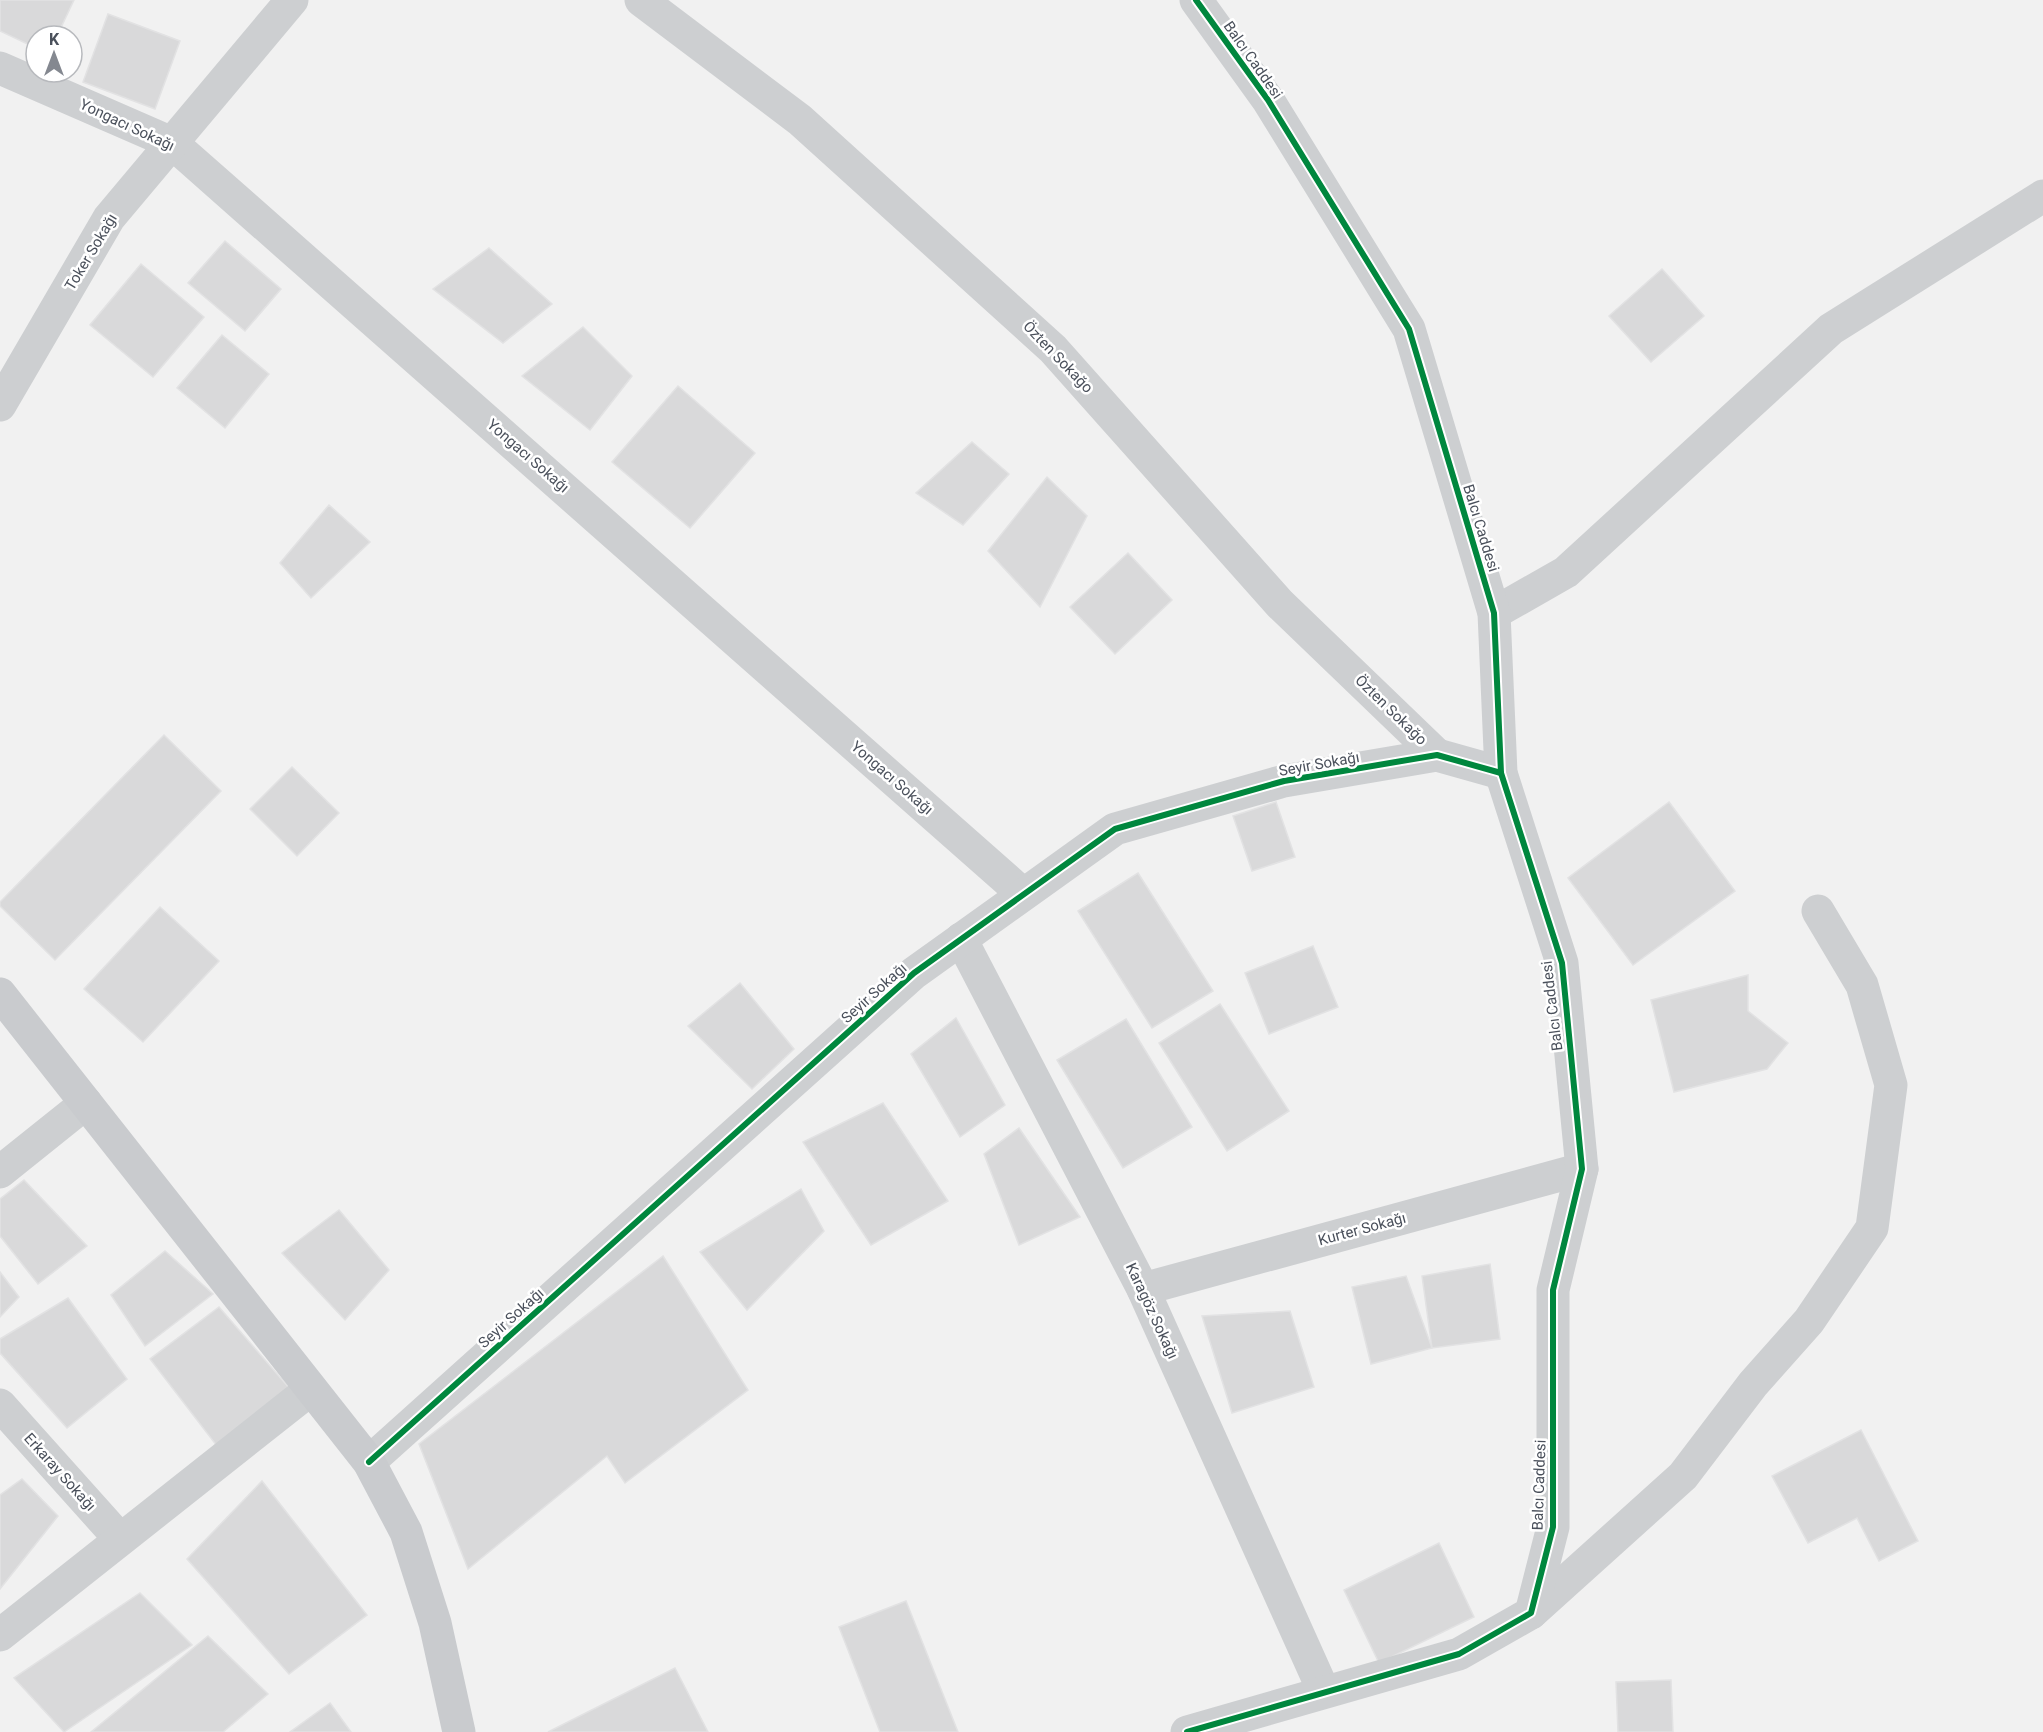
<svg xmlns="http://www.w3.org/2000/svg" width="2043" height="1732" font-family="Roboto,sans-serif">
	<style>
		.building { fill: #d9d9da; stroke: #e2e2e3; stroke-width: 1.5 }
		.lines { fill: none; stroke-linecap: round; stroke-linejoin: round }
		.minor { stroke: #cdcfd1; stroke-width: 33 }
		.major { stroke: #c9cbce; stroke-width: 33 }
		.cycleway-casing { stroke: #fff; stroke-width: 10 }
		.cycleway { stroke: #00873e; stroke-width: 6 }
		.labels { text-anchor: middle; stroke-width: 5; stroke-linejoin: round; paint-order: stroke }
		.street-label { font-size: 15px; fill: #4a505b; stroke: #fff }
	</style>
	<rect width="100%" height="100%" fill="#f1f1f1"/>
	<!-- building -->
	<g class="building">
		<path d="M 0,0 L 74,0 L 57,36 L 36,36 L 36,48 L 0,31 Z"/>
		<path d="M 108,14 L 180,41 L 155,109 L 83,82 Z"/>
		<path d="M 225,241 L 281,289 L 245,331 L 188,283 Z"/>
		<path d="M 489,248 L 552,304 L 503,343 L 433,289 Z"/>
		<path d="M 141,264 L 204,317 L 153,377 L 90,325 Z"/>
		<path d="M 1662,269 L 1704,316 L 1651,362 L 1609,316 Z"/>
		<path d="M 583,327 L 632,376 L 590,430 L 522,376 Z"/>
		<path d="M 222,335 L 269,374 L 225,428 L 177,388 Z"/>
		<path d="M 678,386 L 755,453 L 690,528 L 612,462 Z"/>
		<path d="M 972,442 L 1009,474 L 963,525 L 916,493 Z"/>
		<path d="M 1047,477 L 1087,516 L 1040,607 L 988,551 Z"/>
		<path d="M 329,505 L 370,542 L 311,598 L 280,563 Z"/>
		<path d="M 1128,553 L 1172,600 L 1115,654 L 1070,607 Z"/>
		<path d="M 164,735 L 221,791 L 55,960 L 0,906 L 0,902 Z"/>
		<path d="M 292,767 L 339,813 L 297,856 L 250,809 Z"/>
		<path d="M 1276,802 L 1295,857 L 1252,871 L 1233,816 Z"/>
		<path d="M 1669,802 L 1735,891 L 1633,965 L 1568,878 Z"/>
		<path d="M 1138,873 L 1213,991 L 1152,1028 L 1078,911 Z"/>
		<path d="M 160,907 L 219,961 L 143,1042 L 84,989 Z"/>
		<path d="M 1313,946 L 1338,1007 L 1269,1034 L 1245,973 Z"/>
		<path d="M 1748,975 L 1748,1011 L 1788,1043 L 1767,1069 L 1674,1092 L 1651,1000 Z"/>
		<path d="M 740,983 L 794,1049 L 752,1089 L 688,1026 Z"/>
		<path d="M 1220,1004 L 1289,1111 L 1227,1151 L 1159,1043 Z"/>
		<path d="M 956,1018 L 1005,1105 L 960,1137 L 911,1054 Z"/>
		<path d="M 1126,1019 L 1192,1127 L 1123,1168 L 1057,1060 Z"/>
		<path d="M 883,1103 L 948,1201 L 871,1245 L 803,1142 Z"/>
		<path d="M 1019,1128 L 1080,1217 L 1019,1245 L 984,1154 Z"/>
		<path d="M 24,1180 L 87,1246 L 38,1284 L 0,1236 L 0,1199 Z"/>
		<path d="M 801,1189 L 824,1231 L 747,1310 L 700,1252 Z"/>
		<path d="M 339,1210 L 389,1270 L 345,1320 L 282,1253 Z"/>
		<path d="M 165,1251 L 213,1294 L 145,1346 L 111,1295 Z"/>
		<path d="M 663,1256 L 748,1390 L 625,1483 L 607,1456 L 468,1569 L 419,1444 Z"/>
		<path d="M 1490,1264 L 1500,1339 L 1432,1348 L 1422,1276 Z"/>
		<path d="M 0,1272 L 19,1297 L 0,1317 Z"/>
		<path d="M 1406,1276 L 1432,1348 L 1371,1364 L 1352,1287 Z"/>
		<path d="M 68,1298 L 127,1379 L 67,1428 L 0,1353 L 0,1339 Z"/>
		<path d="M 219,1307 L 291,1390 L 217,1446 L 150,1359 Z"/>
		<path d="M 1290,1311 L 1314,1387 L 1232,1413 L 1202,1316 Z"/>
		<path d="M 1861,1430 L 1918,1541 L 1879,1561 L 1857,1518 L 1808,1543 L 1772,1476 Z"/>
		<path d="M 22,1479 L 58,1516 L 0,1589 L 0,1495 Z"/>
		<path d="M 262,1481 L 367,1615 L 289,1674 L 187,1559 Z"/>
		<path d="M 1439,1543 L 1474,1617 L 1379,1663 L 1344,1590 Z"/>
		<path d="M 140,1593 L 192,1645 L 64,1732 L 14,1678 Z"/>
		<path d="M 906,1601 L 958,1732 L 880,1732 L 839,1627 Z"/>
		<path d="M 208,1636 L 268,1694 L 223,1732 L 91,1732 Z"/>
		<path d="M 675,1668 L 708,1732 L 548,1732 Z"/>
		<path d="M 1671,1680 L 1673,1732 L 1618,1732 L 1616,1682 Z"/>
		<path d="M 330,1703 L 351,1732 L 290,1732 Z"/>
	</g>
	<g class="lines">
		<!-- minor -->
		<g class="minor">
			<path d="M 641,0 L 800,120 L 1053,349 L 1280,604 L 1437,755"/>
			<path d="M 0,68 L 172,143 L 1023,894"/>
			<path d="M 0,405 L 109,218 L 292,0"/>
			<path d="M 1494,613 L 1566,572 L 1831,329 L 2043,196"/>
			<path d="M 961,939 L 1143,1289 L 1324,1692"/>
			<path d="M 0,1172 L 86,1103"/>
			<path d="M 1143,1289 L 1582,1169"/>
			<path d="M 0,1405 L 120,1539"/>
			<path d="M 369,1462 L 914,973 L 1115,829 L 1284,781 L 1437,755 L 1501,773"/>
			<path d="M 1531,1613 L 1683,1476 L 1753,1384 L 1809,1321 L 1872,1228 L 1891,1085 L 1862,985 L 1818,911"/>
			<path d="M 0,1635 L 311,1389"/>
			<path d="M 1187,1732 L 1459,1654 L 1531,1613 L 1553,1527 L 1553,1290 L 1582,1169 L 1562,963 L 1501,773 L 1494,613 L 1409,329 L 1268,100 L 1196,0"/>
		</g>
		<!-- major -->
		<path class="major" d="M 0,994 L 369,1462 L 406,1532 L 435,1623 L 459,1732"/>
		<!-- cycleway casing -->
		<g class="cycleway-casing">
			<g id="cycleway">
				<path d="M 369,1462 L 914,973 L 1115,829 L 1284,781 L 1437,755 L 1501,773"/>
				<path d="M 1187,1732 L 1459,1654 L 1531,1613 L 1553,1527 L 1553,1290 L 1582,1169 L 1562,963 L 1501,773 L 1494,613 L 1409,329 L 1268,100 L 1196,0"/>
			</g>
		</g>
		<!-- cycleway -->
		<use href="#cycleway" class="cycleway"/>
	</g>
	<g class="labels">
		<!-- street labels -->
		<g class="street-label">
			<text transform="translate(1253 60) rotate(55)" y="5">Balcı Caddesi</text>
			<text transform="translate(127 125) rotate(25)" y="5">Yongacı Sokağı</text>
			<text transform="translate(91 252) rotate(-59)" y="5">Toker Sokağı</text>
			<text transform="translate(1058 357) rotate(46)" y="5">Özten Sokağo</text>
			<text transform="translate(528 456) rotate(41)" y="5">Yongacı Sokağı</text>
			<text transform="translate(1481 528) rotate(73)" y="5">Balcı Caddesi</text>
			<text transform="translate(1391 710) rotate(44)" y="5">Özten Sokağo</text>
			<text transform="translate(1319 764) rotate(-10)" y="5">Seyir Sokağı</text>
			<text transform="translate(892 778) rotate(41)" y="5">Yongacı Sokağı</text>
			<text transform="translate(874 993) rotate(-42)" y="5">Seyir Sokağı</text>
			<text transform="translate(1552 1006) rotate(-97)" y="5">Balcı Caddesi</text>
			<text transform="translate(1362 1229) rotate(-15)" y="5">Kurter Sokağı</text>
			<text transform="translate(1152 1311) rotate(65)" y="5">Karagöz Sokağı</text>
			<text transform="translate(511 1318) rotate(-42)" y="5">Seyir Sokağı</text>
			<text transform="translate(60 1472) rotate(48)" y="5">Erkaray Sokağı</text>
			<text transform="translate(1539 1485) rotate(-88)" y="5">Balcı Caddesi</text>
		</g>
	</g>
	<!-- north arrow -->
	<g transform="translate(54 54)"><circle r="28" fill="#ffffff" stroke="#b7b9bd" stroke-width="1.5"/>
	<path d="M0-4.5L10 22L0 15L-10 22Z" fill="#848890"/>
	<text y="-9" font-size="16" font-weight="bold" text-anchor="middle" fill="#4a505b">K</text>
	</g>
</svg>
